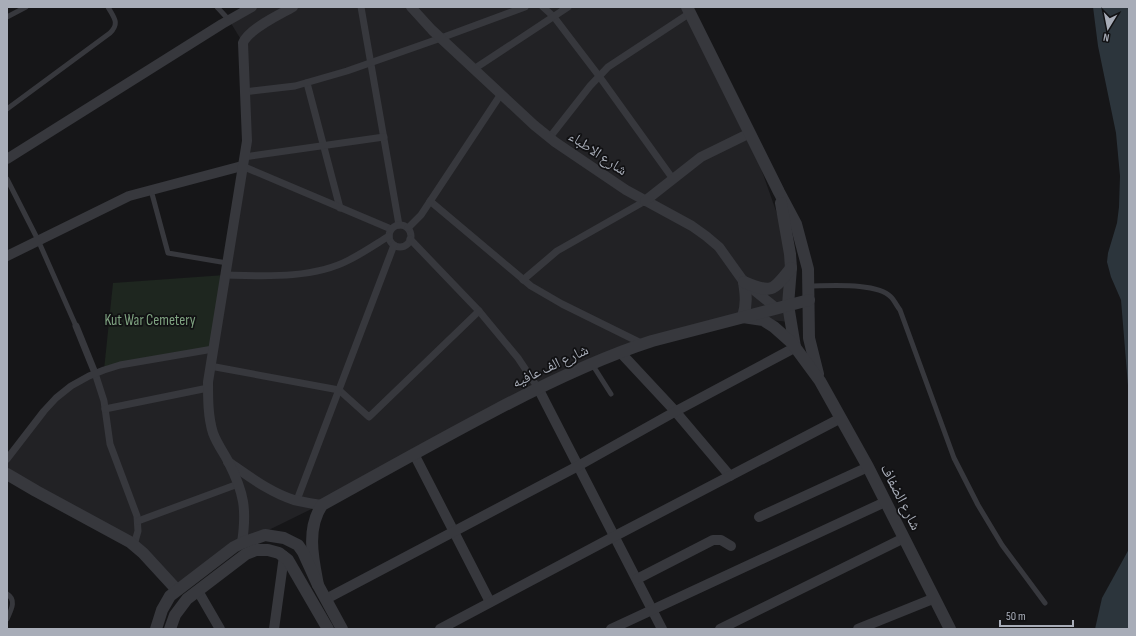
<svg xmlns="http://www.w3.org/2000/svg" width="1136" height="636" font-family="'Sofia Sans Condensed','Noto Naskh Arabic',sans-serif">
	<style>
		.built { fill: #222225 }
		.green { fill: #1e261f }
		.water { fill: #2c353c }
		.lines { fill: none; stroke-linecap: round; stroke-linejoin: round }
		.service { stroke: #37383d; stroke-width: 5 }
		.pedestrian { stroke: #37383d; stroke-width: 7 }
		.minor { stroke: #37383d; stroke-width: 10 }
		.tertiary { stroke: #37383d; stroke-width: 12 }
		.labels { text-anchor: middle; stroke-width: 3.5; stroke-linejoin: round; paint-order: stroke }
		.street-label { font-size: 15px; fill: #a8adb8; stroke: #111113 }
		.park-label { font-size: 15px; fill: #7fa381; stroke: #111113 }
	</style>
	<rect width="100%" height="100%" fill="#161618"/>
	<!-- built -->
	<path class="built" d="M 250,7 L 687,7 L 752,143 L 788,245 L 789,322 L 754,318 L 643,344 L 538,388 L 338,496 L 242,543 L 173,592 L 130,542 L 7,474 L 7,459 L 56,398 L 104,370 L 213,349 L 247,141 L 243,43 L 229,20 Z"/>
	<!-- green -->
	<path class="green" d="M 225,275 L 213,349 L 104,370 L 113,283 Z"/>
	<!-- water -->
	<g class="water">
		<path d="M 1093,7 L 1129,7 L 1129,398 L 1121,300 L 1111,277 L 1107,262 L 1108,253 L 1117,223 L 1119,207 L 1120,176 L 1116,133 L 1098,46 Z"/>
		<path d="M 1129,549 L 1129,629 L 1095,629 L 1102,598 Z"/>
	</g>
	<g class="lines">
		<!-- service -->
		<g class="service">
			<path d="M 217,7 L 229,20"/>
			<path d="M 7,17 L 26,7"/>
			<path d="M 7,109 L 110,33 C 120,23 114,18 108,7"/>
			<path d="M 7,179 L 38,240 L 76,326"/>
			<path d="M 151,190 L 168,253 L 227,263"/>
			<path d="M 809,286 C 829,286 877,282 891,297 C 894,300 897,306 900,310 L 954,458 L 978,505 L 1002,545 L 1045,603"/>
			<path d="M 592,364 L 611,394"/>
			<path d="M 7,594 C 17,600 11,610 7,619"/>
		</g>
		<!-- pedestrian -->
		<g class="pedestrian">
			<path d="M 361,7 L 399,225"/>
			<path d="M 543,7 L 554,17 L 599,76 L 673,179"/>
			<path d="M 474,69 L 568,7"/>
			<path d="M 307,83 L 340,208"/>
			<path d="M 244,92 L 295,86 L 347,71 L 441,38 L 525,7"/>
			<path d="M 550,137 L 590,86 L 608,67 L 690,13"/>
			<path d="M 244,157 L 384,137"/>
			<path d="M 242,166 L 391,229"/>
			<path d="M 430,201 L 531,286 L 562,304 L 643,344"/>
			<circle cx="400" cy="236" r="11"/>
			<path d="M 408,228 L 421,215 L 501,94"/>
			<path d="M 410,239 L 479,311 L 518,358 L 538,388"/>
			<path d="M 225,275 C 264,276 313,279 349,260 C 363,253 376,244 389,236"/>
			<path d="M 523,280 L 557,251 L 645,201"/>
			<path d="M 76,326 L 95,373 L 104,401 L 110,444 L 137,516 L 138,531 L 134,545"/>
			<path d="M 210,366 L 339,390 L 369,417 L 479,311"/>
			<path d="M 105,409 L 208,388"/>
			<path d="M 7,459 L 44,411 L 56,398 L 71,386 L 89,376 L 104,370 L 120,365 L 213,349"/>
			<path d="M 297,500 L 394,245"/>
			<path d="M 138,521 L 238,484"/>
		</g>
		<!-- minor -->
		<g class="minor">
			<path d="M 411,7 L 432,30 L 534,125 L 555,142 L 626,190 L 692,226 L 706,236 L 719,247 L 744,282 L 776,308"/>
			<path d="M 7,159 L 222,24 L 252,7"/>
			<path d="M 645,201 L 701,157 L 750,133"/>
			<path d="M 7,256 L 129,196 L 242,166"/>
			<path d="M 620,352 L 675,411 L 730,476"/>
			<path d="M 538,388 L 662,629"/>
			<path d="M 414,454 L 490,602"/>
			<path d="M 228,462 C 249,476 269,492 294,500 C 303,502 312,504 322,505"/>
			<path d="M 759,517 L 868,467"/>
			<path d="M 242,543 C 247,509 244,493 229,463 C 224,453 217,444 213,433 C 208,417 208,399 208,382 L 247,141 L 243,43 C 248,29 281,14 293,7"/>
			<path d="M 637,579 L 713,540 L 721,540 L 731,546"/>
			<path d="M 198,591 L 220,629"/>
			<path d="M 326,599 L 578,466 L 678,410 L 796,347"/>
			<path d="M 274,629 L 284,556"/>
			<path d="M 440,629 L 615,536 L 841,418"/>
			<path d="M 611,629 L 885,502"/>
			<path d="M 720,629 L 904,538"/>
			<path d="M 858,629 L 935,598"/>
		</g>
		<!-- tertiary -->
		<g class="tertiary">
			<path d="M 687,7 L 779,192 L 796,224 L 808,269 L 809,338 L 818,374"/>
			<path d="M 781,203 L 790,254 L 791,268 L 788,305 L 795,347"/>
			<path d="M 744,282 C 746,295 747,304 743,317 L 763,320 L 774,327 L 792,343 L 820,381 L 868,467 L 950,629"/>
			<path d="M 744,282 C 772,294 773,291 791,268"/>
			<path d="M 7,474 L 36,491 L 130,542 L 143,553 L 177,590"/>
			<path d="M 318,585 C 313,559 306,529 322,505 C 378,474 435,442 492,412 C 543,385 596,359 652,341 L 809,300"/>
			<path d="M 156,629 L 162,610 L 170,596 L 234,547 L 242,543 L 265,535 L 284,538 L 298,545 L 303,552 L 318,585 L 342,629"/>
			<path d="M 170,629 L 175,615 L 187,599 L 246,554 L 256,550 L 268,550 L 279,553 L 288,560 L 328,629"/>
		</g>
	</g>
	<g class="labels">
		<!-- street labels -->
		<g class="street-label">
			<text transform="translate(598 153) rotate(34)" y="5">شارع الاطباء</text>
			<text transform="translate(550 366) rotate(-25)" y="5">شارع الف عافيه</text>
			<text transform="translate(901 497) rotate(63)" y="5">شارع الضفاف</text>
		</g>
		<!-- park labels -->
		<g class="park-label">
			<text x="150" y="325">Kut War Cemetery</text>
		</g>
	</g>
	<!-- border -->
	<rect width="1136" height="636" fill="none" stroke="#a8adb8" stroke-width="16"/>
	<!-- north arrow -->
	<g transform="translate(1108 28) rotate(190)" stroke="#111113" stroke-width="3" paint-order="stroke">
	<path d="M0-3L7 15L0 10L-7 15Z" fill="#a8adb8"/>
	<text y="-6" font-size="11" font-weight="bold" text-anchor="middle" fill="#a8adb8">N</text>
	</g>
	<!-- scale -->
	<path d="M1000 620v6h73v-6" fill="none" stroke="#a8adb8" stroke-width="2"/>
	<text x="1006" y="620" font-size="12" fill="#a8adb8" stroke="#111113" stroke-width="3" paint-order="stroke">50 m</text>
</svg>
